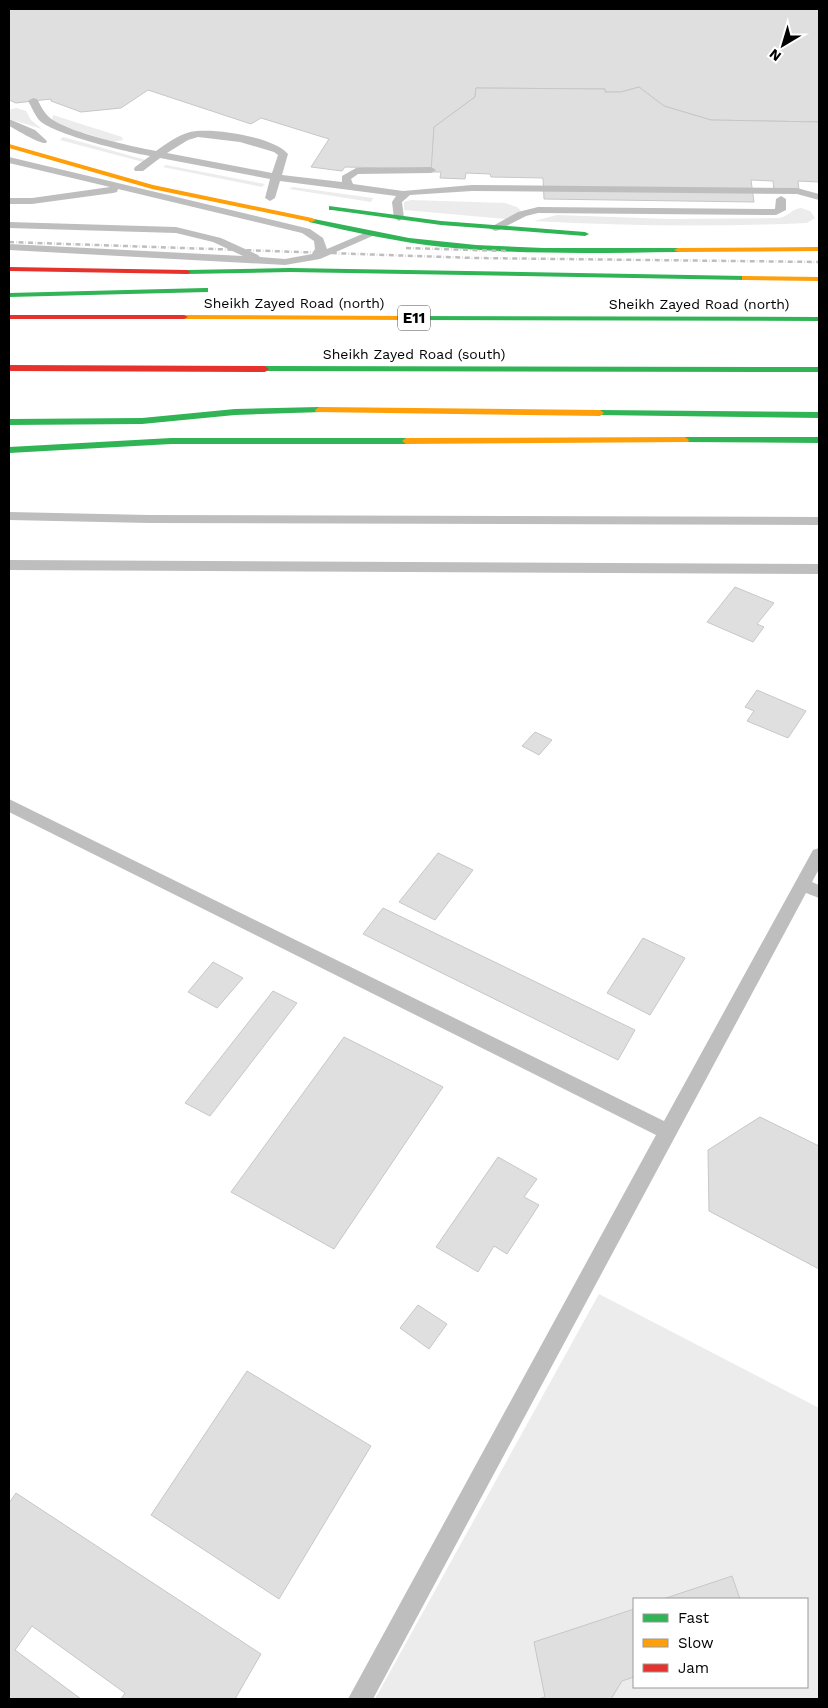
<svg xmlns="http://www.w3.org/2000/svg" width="828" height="1708" font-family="'Work Sans',sans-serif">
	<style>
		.green { fill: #ececec }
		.building { fill: #dfdfdf; stroke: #c7c7c7 }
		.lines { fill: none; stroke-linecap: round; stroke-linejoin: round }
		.lane { fill: #bebebe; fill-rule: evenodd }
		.fast { fill: #30b455; fill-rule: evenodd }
		.slow { fill: #ff9f0a; fill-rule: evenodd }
		.jam { fill: #e5322d; fill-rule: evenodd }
		.rail { stroke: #bebebe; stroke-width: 2.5; stroke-dasharray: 5 2 0.5 2; stroke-linecap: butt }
		.labels { text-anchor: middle; stroke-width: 4; stroke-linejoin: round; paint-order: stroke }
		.far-street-label { font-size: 14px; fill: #000; stroke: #fff }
		.shield { fill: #fff; stroke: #4c4c4c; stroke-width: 1 }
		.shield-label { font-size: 15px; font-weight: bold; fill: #000 }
	</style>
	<rect width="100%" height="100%" fill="#fff"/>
	<!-- green -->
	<g class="green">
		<path d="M 16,108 L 26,111 L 31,120 L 42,129 L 9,119 L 9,110 Z"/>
		<path d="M 53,115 L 122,137 L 123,140 L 113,142 L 59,125 L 52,121 Z"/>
		<path d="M 63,137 L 146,160 L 143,162 L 60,140 Z"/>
		<path d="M 166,165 L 265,184 L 262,187 L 163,167 Z"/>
		<path d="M 293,187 L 373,198 L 371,202 L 289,189 Z"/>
		<path d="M 411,200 L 505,203 L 517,207 L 523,213 L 506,219 L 404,210 L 404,202 Z"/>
		<path d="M 801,208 L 810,211 L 815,218 L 807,223 C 716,227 625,226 534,221 L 557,215 L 669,219 L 778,218 C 787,218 791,209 801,208 Z"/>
		<path d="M 599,1294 L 819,1408 L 819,1699 L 611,1699 L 622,1681 L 634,1677 L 634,1687 L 807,1687 L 807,1599 L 740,1599 L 732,1576 L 663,1599 L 634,1599 L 634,1609 L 534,1642 L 545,1697 L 538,1699 L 375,1699 Z"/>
	</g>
	<!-- building -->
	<g class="building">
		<path d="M 9,9 L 819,9 L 819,122 L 711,120 L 664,106 L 639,87 L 621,92 L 605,92 L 605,89 L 476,88 L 475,97 L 434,127 L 432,169 L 345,167 L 342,171 L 311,167 L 329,139 L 261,118 L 251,124 L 148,90 L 121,108 L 81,112 L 51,101 L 51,99 L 16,103 L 9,100 Z"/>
		<path d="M 639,87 L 664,106 L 711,120 L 819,122 L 819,182 L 798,181 L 799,190 L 774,190 L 773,181 L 751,180 L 754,202 L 544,199 L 543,178 L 491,177 L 490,174 L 466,173 L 465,179 L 440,178 L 441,172 L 431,172 L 434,127 L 475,97 L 476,88 L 605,89 L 605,92 L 621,92 Z"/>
		<path d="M 735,587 L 774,603 L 757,624 L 764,627 L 753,642 L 707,622 Z"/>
		<path d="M 757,690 L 806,711 L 788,738 L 747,721 L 754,711 L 745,707 Z"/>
		<path d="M 535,732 L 552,740 L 539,755 L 522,746 Z"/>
		<path d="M 438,853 L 473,870 L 435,920 L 399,902 Z"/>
		<path d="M 383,908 L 635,1030 L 618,1060 L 363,934 Z"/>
		<path d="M 643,938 L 685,958 L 650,1015 L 607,993 Z"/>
		<path d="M 213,962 L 243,978 L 217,1008 L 188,992 Z"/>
		<path d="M 273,991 L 297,1003 L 210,1116 L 185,1103 Z"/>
		<path d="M 344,1037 L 443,1087 L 334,1249 L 231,1192 Z"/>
		<path d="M 760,1117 L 819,1146 L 819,1269 L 709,1211 L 708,1150 Z"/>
		<path d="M 498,1157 L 537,1179 L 524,1197 L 539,1205 L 507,1254 L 494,1246 L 478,1272 L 436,1247 Z"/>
		<path d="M 418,1305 L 447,1324 L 429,1349 L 400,1328 Z"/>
		<path d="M 247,1371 L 371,1446 L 279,1599 L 151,1515 Z"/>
		<path d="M 16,1493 L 261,1654 L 235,1699 L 121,1699 L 125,1693 L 32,1626 L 15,1650 L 81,1699 L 9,1699 L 9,1503 Z"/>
		<path d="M 732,1576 L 740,1599 L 663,1599 Z"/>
		<path d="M 634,1609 L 634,1677 L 622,1681 L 611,1699 L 538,1699 L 545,1697 L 534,1642 Z"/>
	</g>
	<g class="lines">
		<!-- lane -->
		<g class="lane">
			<path d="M 33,98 L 37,99 C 40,104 43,111 47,115 C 60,131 134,147 156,151 C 166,144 178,135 190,132 C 212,127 274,137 288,154 L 282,175 L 342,182 L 342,176 L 356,168 L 431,167 L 436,170 L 431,173 L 358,174 L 351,179 L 353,184 L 403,191 L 472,185 L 797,188 L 819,194 L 819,200 L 797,194 L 472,191 L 410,195 L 402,202 L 404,218 L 399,221 L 394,218 L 392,202 L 396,196 L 280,181 L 275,198 L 270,201 L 265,198 L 270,179 L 160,158 L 143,171 L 135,171 L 134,169 L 135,167 L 150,156 C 127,152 56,135 40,121 C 35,116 32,107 28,101 ZM 198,137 L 240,142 L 274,152 L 278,155 L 272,173 L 167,153 L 188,140 Z"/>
			<path d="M 9,119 L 35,130 L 47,141 L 46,143 C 39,144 17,130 9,126 Z"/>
			<path d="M 9,157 L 310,229 L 323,238 L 327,249 L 367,232 L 371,231 L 377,234 L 320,259 L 285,265 L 9,250 L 9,244 L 243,256 L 213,242 L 176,233 L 9,228 L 9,222 L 176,227 L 221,238 L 258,255 L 260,257 L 285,259 L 312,254 L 315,249 L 314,241 L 302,233 L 118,189 L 117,192 L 113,193 L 32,204 L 9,204 L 9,198 L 32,198 L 110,187 L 9,163 Z"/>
			<path d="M 781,196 L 786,199 L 786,210 L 776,215 L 538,213 L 526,216 L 499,230 L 495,231 L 489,228 L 518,212 L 538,207 L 775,209 L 776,199 Z"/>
			<path d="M 9,512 L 149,515 L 819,517 L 819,525 L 149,523 L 9,520 Z"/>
			<path d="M 9,560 L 819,564 L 819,574 L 9,570 Z"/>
			<path d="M 9,799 L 664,1121 L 813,850 L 819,848 L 819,869 L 812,882 L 819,885 L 819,898 L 806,893 L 373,1699 L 348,1699 L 656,1135 L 9,812 Z"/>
		</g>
		<!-- fast -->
		<g class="fast">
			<path d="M 329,206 L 441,221 L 585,232 L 589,234 L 585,236 L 441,225 L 332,210 L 329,210 Z"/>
			<path d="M 309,218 L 409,238 L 476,245 L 544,248 L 678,248 L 682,250 L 678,252 C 600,253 521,255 443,247 C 398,242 353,232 309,222 Z"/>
			<path d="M 290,268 L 745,276 L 749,278 L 745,280 L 290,272 L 187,274 L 183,272 L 187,270 Z"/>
			<path d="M 205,288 L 208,288 L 208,292 L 9,297 L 9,293 Z"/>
			<path d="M 404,316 L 819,317 L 819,321 L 407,320 L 404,320 Z"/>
			<path d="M 265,366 L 819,367 L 819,372 L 262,371 L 261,369 Z"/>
			<path d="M 319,407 L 323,410 L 322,412 L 235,415 L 142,424 L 9,425 L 9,419 L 142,418 L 235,409 Z"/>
			<path d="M 600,410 L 819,412 L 819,418 L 597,415 L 596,413 Z"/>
			<path d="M 685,437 L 819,437 L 819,443 L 682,442 L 681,440 Z"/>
			<path d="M 171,438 L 406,438 L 410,441 L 406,444 L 171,444 L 9,453 L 9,447 Z"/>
		</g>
		<!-- slow -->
		<g class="slow">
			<path d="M 9,144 L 153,185 L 312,218 L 316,220 L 312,222 L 152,189 L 9,148 Z"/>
			<path d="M 819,247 L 819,251 L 678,252 L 674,250 L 678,248 Z"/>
			<path d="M 742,276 L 819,277 L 819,281 L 745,280 L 742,280 Z"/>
			<path d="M 181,315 L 407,316 L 411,318 L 407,320 L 184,319 L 181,319 Z"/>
			<path d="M 319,407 L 600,410 L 604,413 L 600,416 L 316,412 L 315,410 Z"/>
			<path d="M 685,437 L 689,440 L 688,442 L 406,444 L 402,441 L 406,438 Z"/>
		</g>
		<!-- jam -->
		<g class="jam">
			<path d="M 9,267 L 187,270 L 191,272 L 187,274 L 9,271 Z"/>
			<path d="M 9,315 L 184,315 L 188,317 L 184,319 L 9,319 Z"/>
			<path d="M 9,365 L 265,366 L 269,369 L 265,372 L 9,371 Z"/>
		</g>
		<!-- rail -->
		<g class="rail">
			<path d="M 9,242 L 474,258 L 819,262"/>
			<path d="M 406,248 L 506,251"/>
		</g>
	</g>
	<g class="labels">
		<!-- far-street labels -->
		<g class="far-street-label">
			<text x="294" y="308">Sheikh Zayed Road (north)</text>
			<text x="699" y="309">Sheikh Zayed Road (north)</text>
			<text x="414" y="359">Sheikh Zayed Road (south)</text>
		</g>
		<!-- shield labels -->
		<rect class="shield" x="398" y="305.5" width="32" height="25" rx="4"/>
		<g class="shield-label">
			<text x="414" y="323">E11</text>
		</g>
	</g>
	<!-- border -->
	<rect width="828" height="1708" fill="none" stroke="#000000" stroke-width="20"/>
	<!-- legend -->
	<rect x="633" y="1598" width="175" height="90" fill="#ffffff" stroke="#999999"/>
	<rect x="643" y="1614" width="25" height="8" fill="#30b455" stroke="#999999"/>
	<text x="678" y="1623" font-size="15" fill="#000000">Fast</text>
	<rect x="643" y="1639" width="25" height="8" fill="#ff9f0a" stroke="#999999"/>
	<text x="678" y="1648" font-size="15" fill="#000000">Slow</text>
	<rect x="643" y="1664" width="25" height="8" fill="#e5322d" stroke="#999999"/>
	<text x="678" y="1673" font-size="15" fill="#000000">Jam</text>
	<!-- north arrow -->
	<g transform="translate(783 45) rotate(218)" stroke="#ffffff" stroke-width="4" paint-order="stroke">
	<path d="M0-4L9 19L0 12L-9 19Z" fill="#000000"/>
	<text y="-8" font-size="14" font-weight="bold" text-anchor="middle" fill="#000000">N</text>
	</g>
</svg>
